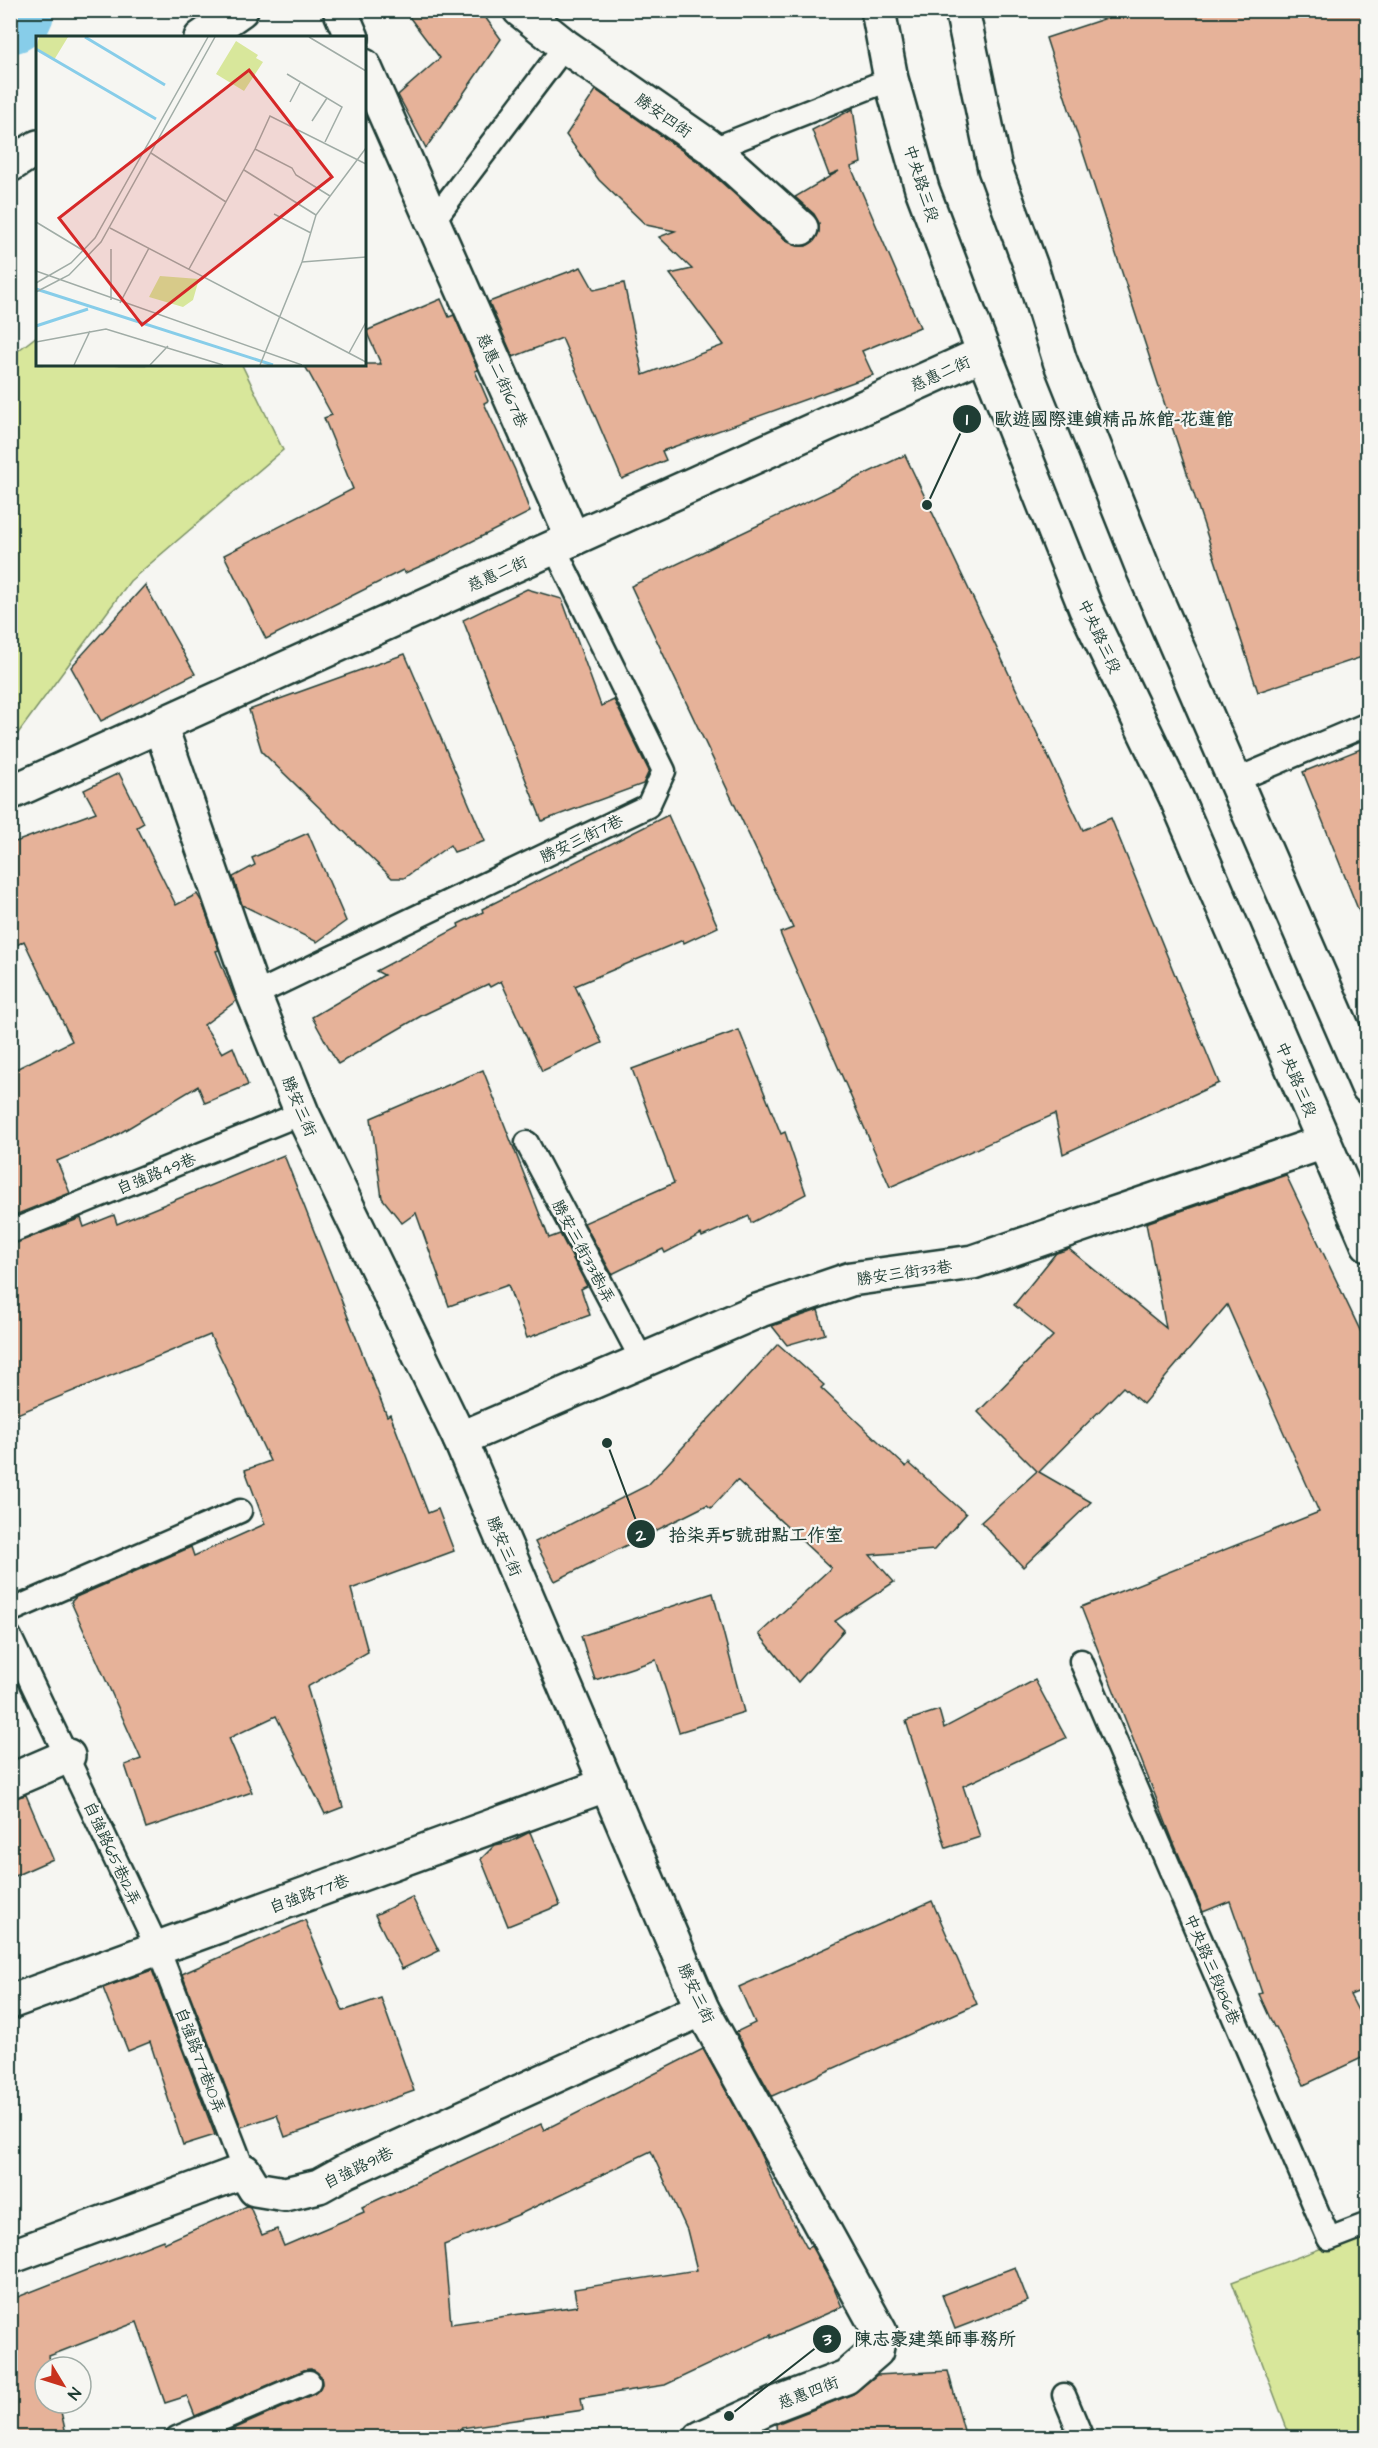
<svg xmlns="http://www.w3.org/2000/svg" width="1378" height="2448" font-family="'Architects Daughter','LXGW WenKai TC',sans-serif">
	<style>
		.green { fill: #d8e79b; stroke: #7c9268; stroke-width: 1.5 }
		.lines { fill: none; stroke-linecap: round; stroke-linejoin: round }
		.river { stroke: #87cde9; stroke-width: 81 }
		.building { fill: #e6b299; stroke: #1f3d34; stroke-width: 1.5; fill-rule: evenodd }
		.service-casing { stroke: #1f3d34; stroke-width: 27 }
		.minor-casing { stroke: #1f3d34; stroke-width: 38 }
		.tertiary-casing { stroke: #1f3d34; stroke-width: 38 }
		.service { stroke: #f6f6f2; stroke-width: 22 }
		.minor { stroke: #f6f6f2; stroke-width: 33 }
		.tertiary { stroke: #f6f6f2; stroke-width: 33 }
		.labels { text-anchor: middle; stroke-width: 4.5; stroke-linejoin: round; paint-order: stroke }
		.street-label { font-size: 16px; fill: #1f3d34; stroke: #f6f6f2 }
		.inset-river { fill: none; stroke: #87cde9; stroke-width: 3 }
		.inset-road { fill: none; stroke: #a0aca6; stroke-width: 1.5 }
		.view { fill: #d62828; fill-opacity: 0.15; stroke: #d62828; stroke-width: 3 }
		.inset-edge { fill: none; stroke: #1f3d34; stroke-width: 3 }
		.leader { fill: none; stroke: #1f3d34; stroke-width: 2 }
		.callout-dot { fill: #1f3d34; stroke: #f6f6f2; stroke-width: 2 }
		.mark-label { font-size: 18px; text-anchor: middle; font-weight: bold; fill: #fff }
		.callout-label { font-size: 18px; text-anchor: middle; font-weight: bold; fill: #1f3d34; stroke: #f6f6f2; stroke-width: 4.5; stroke-linejoin: round; paint-order: stroke }
	</style>
	<rect width="100%" height="100%" fill="#f6f6f2"/>
	<filter id="ink" filterUnits="userSpaceOnUse"><feTurbulence type="fractalNoise" baseFrequency=".0167" numOctaves="2"/><feDisplacementMap in="SourceGraphic" scale="12" xChannelSelector="R" yChannelSelector="G"/><feConvolveMatrix kernelMatrix="1 2 1 2 8 2 1 2 1" color-interpolation-filters="sRGB"/></filter>
	<g filter="url(#ink)">
		<!-- green -->
		<g class="green">
			<path d="M 37,336 L 38,364 L 242,365 L 283,450 L 130,581 L 13,740 L 10,737 L 11,356 Z"/>
			<path d="M 1367,2231 L 1367,2437 L 1290,2437 L 1232,2282 Z"/>
		</g>
		<g class="lines">
			<!-- river -->
			<path class="river" d="M 10,13 L 14,10"/>
		</g>
		<!-- building -->
		<g class="building">
			<path d="M 404,10 L 480,10 L 501,39 L 426,148 L 398,95 L 440,58 Z"/>
			<path d="M 1131,10 L 1368,10 L 1368,655 L 1258,692 L 1046,38 Z"/>
			<path d="M 596,90 L 701,164 L 788,242 L 798,246 L 806,246 L 814,241 L 819,232 L 819,223 L 814,214 L 795,197 L 839,171 L 829,175 L 812,130 L 853,109 L 861,163 L 851,167 L 920,327 L 862,351 L 873,375 L 662,451 L 666,460 L 622,479 L 562,338 L 513,357 L 489,302 L 581,267 L 594,290 L 624,283 L 643,375 L 724,345 L 670,274 L 692,269 L 659,237 L 675,231 L 646,225 L 599,180 L 566,135 Z"/>
			<path d="M 441,299 L 449,317 L 454,315 L 478,370 L 475,371 L 488,401 L 484,403 L 515,470 L 530,512 L 439,558 L 405,573 L 403,570 L 266,639 L 224,555 L 353,489 L 324,418 L 332,415 L 304,364 L 381,364 L 366,331 Z"/>
			<path d="M 905,455 L 1083,830 L 1111,818 L 1219,1083 L 1063,1154 L 1055,1114 L 890,1187 L 780,933 L 793,928 L 631,586 Z"/>
			<path d="M 145,585 L 195,674 L 101,721 L 71,667 Z"/>
			<path d="M 527,589 L 562,599 L 601,706 L 614,700 L 649,771 L 643,784 L 542,821 L 463,620 Z"/>
			<path d="M 405,654 L 485,841 L 454,852 L 450,845 L 404,878 L 392,878 L 262,752 L 249,710 Z"/>
			<path d="M 1368,746 L 1368,928 L 1366,929 L 1303,772 Z"/>
			<path d="M 119,773 L 144,823 L 137,827 L 176,905 L 197,894 L 202,902 L 219,950 L 216,951 L 236,1001 L 204,1025 L 222,1053 L 233,1047 L 248,1085 L 205,1103 L 198,1086 L 110,1139 L 57,1161 L 70,1193 L 10,1217 L 10,1072 L 72,1041 L 24,941 L 10,949 L 10,844 L 96,812 L 84,790 Z"/>
			<path d="M 668,815 L 718,927 L 684,943 L 683,940 L 575,986 L 602,1043 L 542,1071 L 501,981 L 490,987 L 488,984 L 421,1016 L 338,1064 L 312,1017 L 384,975 L 376,971 L 459,927 L 458,924 L 483,912 L 482,909 Z"/>
			<path d="M 308,833 L 346,921 L 317,942 L 242,905 L 233,877 L 255,865 L 252,858 Z"/>
			<path d="M 739,1030 L 781,1134 L 785,1132 L 806,1194 L 751,1223 L 749,1216 L 702,1237 L 701,1234 L 665,1253 L 663,1249 L 612,1274 L 584,1223 L 674,1183 L 632,1069 Z"/>
			<path d="M 483,1070 L 549,1238 L 560,1234 L 587,1286 L 581,1289 L 590,1315 L 527,1338 L 508,1285 L 449,1306 L 416,1213 L 402,1223 L 382,1198 L 371,1118 Z"/>
			<path d="M 284,1155 L 387,1416 L 390,1414 L 428,1513 L 438,1509 L 454,1551 L 351,1589 L 368,1652 L 307,1687 L 343,1807 L 325,1814 L 276,1716 L 229,1738 L 252,1792 L 146,1828 L 125,1765 L 141,1759 L 71,1602 L 76,1597 L 191,1547 L 194,1556 L 265,1524 L 245,1470 L 270,1461 L 210,1335 L 10,1417 L 10,1245 L 81,1218 L 84,1227 L 114,1215 L 117,1224 Z"/>
			<path d="M 1286,1175 L 1368,1347 L 1368,1988 L 1350,1995 L 1368,2030 L 1368,2055 L 1304,2085 L 1276,2027 L 1274,2027 L 1259,1994 L 1262,1993 L 1230,1901 L 1203,1912 L 1173,1841 L 1081,1607 L 1319,1512 L 1227,1305 L 1143,1404 L 1123,1387 L 1039,1472 L 1091,1502 L 1023,1567 L 981,1522 L 1037,1471 L 978,1412 L 1053,1336 L 1014,1305 L 1056,1253 L 1069,1249 L 1166,1328 L 1146,1223 Z"/>
			<path d="M 818,1310 L 825,1334 L 787,1345 L 772,1326 Z"/>
			<path d="M 778,1344 L 824,1385 L 821,1388 L 906,1467 L 909,1463 L 966,1514 L 934,1550 L 870,1555 L 894,1582 L 835,1621 L 844,1630 L 798,1682 L 759,1634 L 831,1568 L 737,1480 L 711,1508 L 707,1505 L 555,1581 L 535,1542 L 648,1485 Z"/>
			<path d="M 713,1593 L 744,1712 L 679,1732 L 656,1660 L 595,1680 L 581,1636 Z"/>
			<path d="M 1035,1680 L 1066,1738 L 963,1786 L 980,1837 L 946,1848 L 906,1721 L 939,1710 L 944,1728 Z"/>
			<path d="M 26,1795 L 53,1859 L 10,1878 L 10,1799 Z"/>
			<path d="M 530,1832 L 560,1905 L 508,1926 L 481,1859 L 495,1845 L 510,1842 Z"/>
			<path d="M 412,1897 L 439,1951 L 402,1969 L 375,1915 Z"/>
			<path d="M 932,1901 L 977,2004 L 772,2096 L 736,2032 L 755,2023 L 739,1987 Z"/>
			<path d="M 305,1920 L 343,2011 L 381,1998 L 414,2091 L 285,2137 L 277,2115 L 241,2127 L 182,1974 Z"/>
			<path d="M 152,1970 L 215,2135 L 183,2145 L 150,2042 L 128,2051 L 103,1988 Z"/>
			<path d="M 703,2049 L 758,2149 L 781,2200 L 807,2248 L 811,2246 L 833,2286 L 842,2307 L 771,2338 L 771,2335 L 665,2385 L 581,2398 L 583,2410 L 461,2428 L 466,2438 L 213,2438 L 314,2394 L 322,2384 L 321,2376 L 311,2369 L 304,2370 L 195,2416 L 187,2396 L 165,2403 L 137,2322 L 49,2356 L 51,2367 L 45,2367 L 45,2403 L 59,2403 L 67,2438 L 10,2438 L 10,2300 L 163,2240 L 164,2243 L 247,2206 L 250,2207 L 262,2235 L 277,2229 L 284,2246 L 364,2212 L 362,2207 L 541,2124 L 544,2130 ZM 651,2151 L 687,2230 L 697,2270 L 574,2289 L 577,2306 L 451,2324 L 444,2245 L 520,2214 Z"/>
			<path d="M 1015,2267 L 1028,2301 L 955,2329 L 942,2295 Z"/>
			<path d="M 948,2371 L 966,2438 L 777,2438 L 776,2424 L 853,2394 L 877,2375 Z"/>
		</g>
		<g class="lines">
			<!-- service casing -->
			<g class="service-casing">
				<g id="service">
					<path d="M 713,149 L 891,79"/>
					<path d="M 433,221 L 565,46"/>
					<path d="M 1236,780 L 1368,724"/>
					<path d="M 254,995 L 648,806 L 664,771 L 554,547"/>
					<path d="M 527,1143 L 642,1360"/>
					<path d="M 10,1232 L 302,1113"/>
					<path d="M 10,1611 L 240,1511"/>
					<path d="M 10,1637 L 158,1949 L 244,2171"/>
					<path d="M 1081,1661 L 1329,2239 L 1368,2224"/>
					<path d="M 1064,2395 L 1082,2438"/>
					<path d="M 177,2438 L 309,2382"/>
				</g>
			</g>
			<!-- minor casing -->
			<g class="minor-casing">
				<g id="minor">
					<path d="M 340,10 L 352,38"/>
					<path d="M 520,10 L 565,46 L 713,149 L 801,228"/>
					<path d="M 201,38 L 241,10"/>
					<path d="M 364,66 L 573,539"/>
					<path d="M 10,165 L 38,147"/>
					<path d="M 160,725 L 254,995 L 302,1113 L 460,1439 L 702,2009 L 880,2332 L 876,2351 L 846,2377 L 775,2404 L 701,2438"/>
					<path d="M 10,793 L 984,353"/>
					<path d="M 460,1439 L 760,1310 L 851,1279 L 973,1262 L 1324,1142"/>
					<path d="M 10,1781 L 68,1756"/>
					<path d="M 10,2002 L 608,1784"/>
					<path d="M 10,2257 L 244,2171 L 255,2189 L 285,2194 L 319,2186 L 346,2171 L 702,2009"/>
				</g>
			</g>
			<!-- tertiary casing -->
			<g class="tertiary-casing">
				<g id="tertiary">
					<path d="M 878,10 L 891,79 L 922,189 L 984,353 L 1086,609 L 1176,797 L 1368,1244"/>
					<path d="M 962,10 L 995,169 L 1031,267 L 1060,361 L 1144,571 L 1368,1087"/>
				</g>
			</g>
			<!-- service -->
			<use href="#service" class="service"/>
			<!-- minor -->
			<use href="#minor" class="minor"/>
			<!-- tertiary -->
			<use href="#tertiary" class="tertiary"/>
		</g>
	</g>
	<g class="labels">
		<!-- street labels -->
		<g class="street-label">
			<text transform="translate(664 115) rotate(35)" y="6">勝安四街</text>
			<text transform="translate(922 183) rotate(72)" y="6">中央路三段</text>
			<text transform="translate(940 373) rotate(-24)" y="6">慈惠二街</text>
			<text transform="translate(503 380) rotate(66)" y="6">慈惠二街167巷</text>
			<text transform="translate(497 573) rotate(-24)" y="6">慈惠二街</text>
			<text transform="translate(1100 636) rotate(65)" y="6">中央路三段</text>
			<text transform="translate(581 838) rotate(-26)" y="6">勝安三街7巷</text>
			<text transform="translate(1297 1079) rotate(67)" y="6">中央路三段</text>
			<text transform="translate(300 1106) rotate(67)" y="6">勝安三街</text>
			<text transform="translate(156 1173) rotate(-22)" y="6">自強路49巷</text>
			<text transform="translate(584 1251) rotate(62)" y="6">勝安三街33巷1弄</text>
			<text transform="translate(904 1272) rotate(-8)" y="6">勝安三街33巷</text>
			<text transform="translate(505 1546) rotate(67)" y="6">勝安三街</text>
			<text transform="translate(113 1853) rotate(65)" y="6">自強路65巷12弄</text>
			<text transform="translate(309 1893) rotate(-20)" y="6">自強路77巷</text>
			<text transform="translate(1213 1969) rotate(67)" y="6">中央路三段186巷</text>
			<text transform="translate(697 1993) rotate(65)" y="6">勝安三街</text>
			<text transform="translate(201 2060) rotate(69)" y="6">自強路77巷10弄</text>
			<text transform="translate(358 2167) rotate(-26)" y="6">自強路91巷</text>
			<text transform="translate(808 2392) rotate(-21)" y="6">慈惠四街</text>
		</g>
	</g>
	<!-- overview -->
	<g transform="translate(36 36)">
		<rect width="330" height="330" fill="#f6f6f2"/>
		<path d="M 3,1 L 32,1 L 18,24 L 0,13 ZM 200,5 L 222,19 L 220,22 L 227,26 L 208,55 L 180,38 ZM 124,240 L 163,243 L 157,264 L 147,271 L 113,261 Z" fill="#d8e79b"/>
		<path class="inset-river" d="M 49,1 L 129,49M 0,13 L 120,83M 0,253 L 237,329M 0,290 L 52,273"/>
		<path class="inset-road" d="M 273,1 L 330,35M 251,38 L 306,71 L 289,106M 254,66 L 264,47M 276,85 L 291,62M 219,113 L 256,132 L 260,139 L 294,160M 115,117 L 190,166M 208,134 L 280,179M 238,178 L 275,197M 0,186 L 48,215M 74,192 L 330,326M 75,213 L 75,264M 266,226 L 330,221M 153,233 L 219,113 L 234,80 L 330,128M 0,235 L 266,329M 0,247 L 35,227 L 59,202 L 172,1M 0,256 L 33,239 L 65,206 L 179,1M 84,267 L 113,212M 0,306 L 70,293 L 187,329M 313,317 L 330,286M 38,329 L 54,295M 114,329 L 132,310M 224,329 L 266,226 L 280,179 L 330,112"/>
		<path class="view" d="M 213,34 L 296,141 L 106,289 L 23,182 Z"/>
		<rect width="330" height="330" class="inset-edge"/>
	</g>
	<!-- callouts -->
	<path class="leader" d="M927 505L967 419M607 1443L641 1534M729 2416L827 2339"/>
	<g class="callout-dot">
		<circle cx="927" cy="505" r="6"/>
		<circle cx="607" cy="1443" r="6"/>
		<circle cx="729" cy="2416" r="6"/>
		<circle cx="967" cy="419" r="15"/>
		<circle cx="641" cy="1534" r="15"/>
		<circle cx="827" cy="2339" r="15"/>
	</g>
	<g class="mark-label">
		<text x="967" y="425">1</text>
		<text x="641" y="1541">2</text>
		<text x="827" y="2345">3</text>
	</g>
	<g class="callout-label">
		<text x="1114" y="425">歐遊國際連鎖精品旅館-花蓮館</text>
		<text x="756" y="1541">拾柒弄5號甜點工作室</text>
		<text x="935" y="2345">陳志豪建築師事務所</text>
	</g>
	<!-- margin -->
	<rect width="1378" height="2448" fill="none" stroke="#f6f6f2" stroke-width="36"/>
	<rect x="18" y="18" width="1342" height="2412" fill="none" stroke="#1f3d34" stroke-width="2" filter="url(#ink)"/>
	<!-- north arrow -->
	<g transform="translate(63 2385) rotate(128)"><circle r="28" fill="#f6f6f2" stroke="#a0aca6" stroke-width="1.5"/>
	<path d="M0-4.5L10 22L0 15L-10 22Z" fill="#c8321e"/>
	<text y="-9" font-size="16" font-weight="bold" text-anchor="middle" fill="#1f3d34">N</text>
	</g>
</svg>
